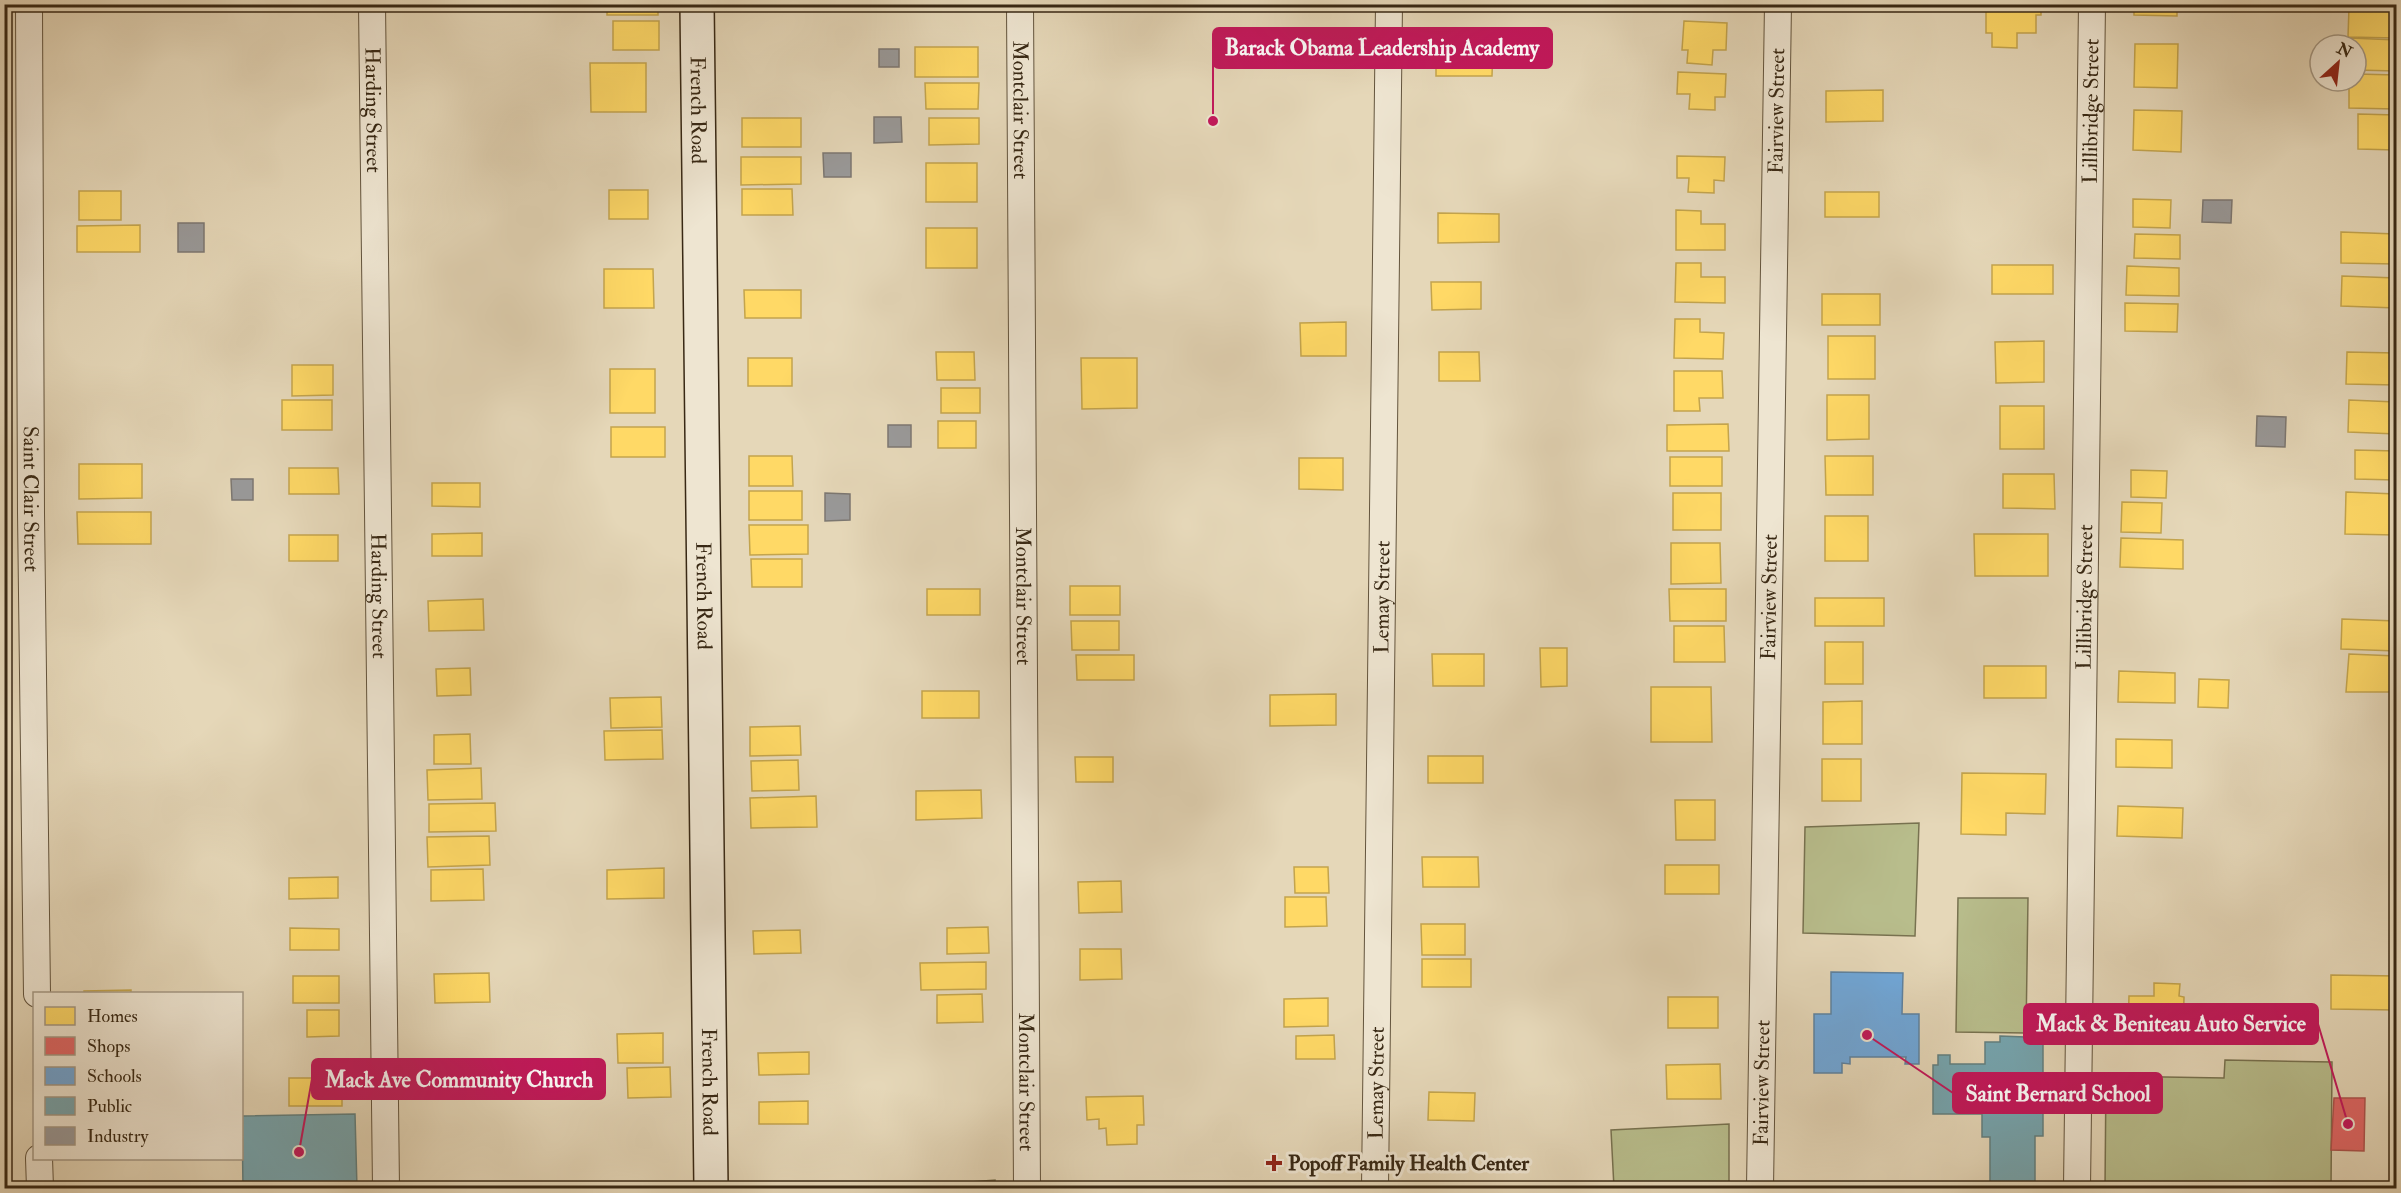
<svg xmlns="http://www.w3.org/2000/svg" width="2401" height="1193" font-family="'IM FELL Double Pica',serif">
	<style>
		.green { fill: #b8bd8c; stroke: #787250; stroke-width: 1.5 }
		.homes { fill: #ffd966; stroke: #c3a44d; stroke-width: 1.5 }
		.shops { fill: #e06666; stroke: #ae534d; stroke-width: 1.5 }
		.schools { fill: #6fa8dc; stroke: #5e82a0; stroke-width: 1.5 }
		.public { fill: #76a5af; stroke: #638080; stroke-width: 1.5 }
		.industry { fill: #999; stroke: #7c7771; stroke-width: 1.5 }
		.lines { fill: none; stroke-linecap: round; stroke-linejoin: round }
		.street-casing { stroke: #63543d; stroke-width: 28 }
		.secondary-casing { stroke: #382814; stroke-width: 36 }
		.street { stroke: #eee5d1; stroke-width: 26 }
		.secondary { stroke: #eee5d1; stroke-width: 33 }
		.poi-dot { fill: #8f2418; stroke: #eee5d1; stroke-width: 2 }
		.labels { text-anchor: middle; stroke-width: 6; stroke-linejoin: round; paint-order: stroke }
		.street-label { font-size: 21px; fill: #382814; stroke: #eee5d1 }
		.poi-label { font-size: 21px; font-weight: bold; fill: #382814; stroke: #eee5d1; text-anchor: start }
		.leader { fill: none; stroke: #c2185b; stroke-width: 2 }
		.callout-dot { fill: #c2185b; stroke: #eee5d1; stroke-width: 2 }
		.callout { fill: #c2185b; stroke: #c2185b; stroke-width: 2 }
		.callout-label { font-size: 22px; text-anchor: middle; font-weight: bold; fill: #fff }
	</style>
	<rect width="100%" height="100%" fill="#e5d7b8"/>
	<filter id="stains"><feTurbulence type="fractalNoise" baseFrequency=".00333" numOctaves="4"/><feColorMatrix values="0 0 0 0 .2 0 0 0 0 .09 0 0 0 0 .02 0 0 0 .5 -.17"/></filter>
	<radialGradient id="worn" r=".72"><stop offset=".6" stop-color="#630" stop-opacity="0"/><stop offset="1" stop-color="#630" stop-opacity=".3"/></radialGradient>
	<!-- green -->
	<g class="green">
		<path d="M 1919,823 L 1915,936 L 1803,933 L 1805,827 Z"/>
		<path d="M 1958,898 L 2028,898 L 2026,1033 L 1956,1032 Z"/>
		<path d="M 2225,1060 L 2332,1062 L 2331,1188 L 2105,1188 L 2106,1076 L 2224,1078 Z"/>
		<path d="M 1729,1124 L 1729,1188 L 1614,1188 L 1611,1130 Z"/>
		<path d="M 995,1180 L 995,1188 L 894,1188 Z"/>
	</g>
	<!-- homes -->
	<g class="homes">
		<rect x="607" y="4" width="51" height="11"/>
		<path d="M 1436,4 L 1489,4 L 1489,8 L 1436,9 Z"/>
		<path d="M 1986,4 L 2041,4 L 2041,15 L 2036,15 L 2036,33 L 2017,33 L 2017,48 L 1992,47 L 1992,33 L 1986,33 Z"/>
		<path d="M 2134,4 L 2177,4 L 2177,16 L 2134,15 Z"/>
		<path d="M 2349,7 L 2396,9 L 2396,38 L 2348,37 Z"/>
		<rect x="613" y="21" width="46" height="29"/>
		<path d="M 1684,21 L 1727,23 L 1726,50 L 1713,50 L 1712,65 L 1687,63 L 1688,50 L 1682,50 Z"/>
		<path d="M 2350,38 L 2396,40 L 2396,71 L 2356,70 L 2356,45 L 2350,45 Z"/>
		<path d="M 2135,44 L 2178,44 L 2177,88 L 2134,87 Z"/>
		<rect x="915" y="47" width="63" height="30"/>
		<path d="M 1436,47 L 1493,47 L 1492,76 L 1436,76 Z"/>
		<path d="M 590,63 L 646,63 L 646,112 L 591,112 Z"/>
		<path d="M 1678,72 L 1726,74 L 1725,97 L 1715,97 L 1715,110 L 1689,109 L 1690,94 L 1677,94 Z"/>
		<path d="M 2356,74 L 2396,75 L 2396,109 L 2349,108 L 2349,81 L 2356,81 Z"/>
		<path d="M 925,83 L 979,83 L 978,109 L 926,109 Z"/>
		<path d="M 1883,90 L 1883,121 L 1826,122 L 1826,91 Z"/>
		<path d="M 2134,110 L 2182,111 L 2181,152 L 2133,150 Z"/>
		<path d="M 2358,114 L 2396,115 L 2396,150 L 2358,149 Z"/>
		<rect x="742" y="118" width="59" height="29"/>
		<path d="M 929,118 L 979,118 L 979,144 L 929,145 Z"/>
		<path d="M 1677,156 L 1725,157 L 1724,181 L 1714,180 L 1714,193 L 1688,192 L 1689,178 L 1677,178 Z"/>
		<path d="M 741,157 L 801,157 L 801,184 L 741,185 Z"/>
		<rect x="926" y="163" width="51" height="39"/>
		<path d="M 742,189 L 792,189 L 793,215 L 742,215 Z"/>
		<rect x="609" y="190" width="39" height="29"/>
		<rect x="79" y="191" width="42" height="29"/>
		<rect x="1825" y="192" width="54" height="25"/>
		<path d="M 2133,199 L 2171,200 L 2170,228 L 2133,227 Z"/>
		<path d="M 1676,210 L 1701,211 L 1701,224 L 1725,224 L 1725,250 L 1676,250 Z"/>
		<path d="M 1438,213 L 1499,214 L 1499,242 L 1438,243 Z"/>
		<path d="M 140,225 L 140,252 L 77,252 L 77,226 Z"/>
		<rect x="926" y="228" width="51" height="40"/>
		<path d="M 2341,232 L 2396,234 L 2396,264 L 2341,263 Z"/>
		<path d="M 2135,234 L 2180,235 L 2180,259 L 2134,258 Z"/>
		<path d="M 1676,263 L 1701,263 L 1701,277 L 1725,277 L 1725,303 L 1675,302 Z"/>
		<rect x="1992" y="265" width="61" height="29"/>
		<path d="M 2127,266 L 2179,268 L 2179,296 L 2126,295 Z"/>
		<path d="M 604,269 L 653,269 L 654,308 L 604,308 Z"/>
		<path d="M 2342,276 L 2396,278 L 2396,308 L 2341,306 Z"/>
		<path d="M 1431,282 L 1481,282 L 1481,309 L 1432,310 Z"/>
		<path d="M 744,290 L 801,290 L 801,318 L 745,318 Z"/>
		<rect x="1822" y="294" width="58" height="31"/>
		<path d="M 2125,303 L 2178,304 L 2177,332 L 2125,331 Z"/>
		<path d="M 1675,319 L 1700,319 L 1700,332 L 1724,333 L 1723,359 L 1674,358 Z"/>
		<path d="M 1346,322 L 1346,356 L 1301,356 L 1300,323 Z"/>
		<rect x="1828" y="336" width="47" height="43"/>
		<path d="M 2044,341 L 2044,382 L 1996,383 L 1995,342 Z"/>
		<path d="M 936,352 L 974,352 L 975,380 L 937,380 Z"/>
		<path d="M 1439,352 L 1479,352 L 1480,381 L 1439,381 Z"/>
		<path d="M 2347,352 L 2396,353 L 2396,385 L 2346,384 Z"/>
		<rect x="748" y="358" width="44" height="28"/>
		<path d="M 1081,358 L 1137,358 L 1137,408 L 1082,409 Z"/>
		<path d="M 292,365 L 333,365 L 333,395 L 292,396 Z"/>
		<rect x="610" y="369" width="45" height="44"/>
		<path d="M 1674,371 L 1722,371 L 1723,398 L 1699,398 L 1700,411 L 1674,411 Z"/>
		<rect x="941" y="388" width="39" height="25"/>
		<path d="M 1827,395 L 1869,395 L 1869,439 L 1827,440 Z"/>
		<rect x="282" y="400" width="50" height="30"/>
		<path d="M 2349,400 L 2396,402 L 2396,434 L 2348,432 Z"/>
		<rect x="2000" y="406" width="44" height="43"/>
		<rect x="938" y="421" width="38" height="27"/>
		<path d="M 1728,424 L 1729,451 L 1667,451 L 1667,425 Z"/>
		<rect x="611" y="427" width="54" height="30"/>
		<path d="M 2355,450 L 2396,451 L 2396,480 L 2355,479 Z"/>
		<path d="M 749,456 L 792,456 L 793,486 L 749,486 Z"/>
		<path d="M 1825,456 L 1873,456 L 1873,495 L 1826,495 Z"/>
		<rect x="1670" y="457" width="52" height="29"/>
		<path d="M 1299,458 L 1343,458 L 1343,490 L 1299,489 Z"/>
		<path d="M 79,464 L 142,464 L 142,498 L 79,499 Z"/>
		<path d="M 289,468 L 338,468 L 339,494 L 289,494 Z"/>
		<path d="M 2131,470 L 2167,471 L 2166,498 L 2131,497 Z"/>
		<path d="M 2003,474 L 2054,474 L 2055,509 L 2003,508 Z"/>
		<path d="M 432,483 L 480,483 L 480,507 L 432,506 Z"/>
		<rect x="749" y="491" width="53" height="29"/>
		<path d="M 2346,492 L 2396,494 L 2396,535 L 2345,534 Z"/>
		<rect x="1673" y="493" width="48" height="37"/>
		<path d="M 2122,502 L 2162,503 L 2161,533 L 2121,532 Z"/>
		<path d="M 77,512 L 151,512 L 151,544 L 78,544 Z"/>
		<rect x="1825" y="516" width="43" height="45"/>
		<path d="M 749,525 L 808,525 L 808,554 L 750,555 Z"/>
		<path d="M 482,533 L 482,556 L 432,556 L 432,534 Z"/>
		<path d="M 1974,534 L 2048,534 L 2048,576 L 1975,576 Z"/>
		<rect x="289" y="535" width="49" height="26"/>
		<path d="M 2121,538 L 2183,540 L 2183,569 L 2120,567 Z"/>
		<path d="M 1671,543 L 1720,543 L 1721,583 L 1671,584 Z"/>
		<path d="M 751,559 L 802,559 L 802,587 L 752,587 Z"/>
		<rect x="1070" y="586" width="50" height="29"/>
		<rect x="927" y="589" width="53" height="26"/>
		<path d="M 1669,589 L 1726,589 L 1726,621 L 1670,621 Z"/>
		<rect x="1815" y="598" width="69" height="28"/>
		<path d="M 483,599 L 484,630 L 429,631 L 428,601 Z"/>
		<path d="M 2342,619 L 2396,621 L 2396,651 L 2341,649 Z"/>
		<path d="M 1071,621 L 1119,621 L 1119,650 L 1072,650 Z"/>
		<path d="M 1674,626 L 1724,626 L 1725,662 L 1674,662 Z"/>
		<rect x="1825" y="642" width="38" height="42"/>
		<path d="M 1540,648 L 1567,648 L 1567,686 L 1541,687 Z"/>
		<path d="M 1432,654 L 1484,654 L 1484,686 L 1433,686 Z"/>
		<path d="M 2349,654 L 2396,656 L 2396,692 L 2346,692 Z"/>
		<path d="M 1076,655 L 1134,655 L 1134,680 L 1077,680 Z"/>
		<rect x="1984" y="666" width="62" height="32"/>
		<path d="M 470,668 L 471,695 L 437,696 L 436,669 Z"/>
		<path d="M 2119,671 L 2175,673 L 2175,703 L 2118,702 Z"/>
		<path d="M 2199,679 L 2229,680 L 2228,708 L 2198,707 Z"/>
		<path d="M 1651,687 L 1711,687 L 1712,742 L 1651,742 Z"/>
		<rect x="922" y="691" width="57" height="27"/>
		<path d="M 1336,694 L 1336,725 L 1270,726 L 1270,695 Z"/>
		<path d="M 661,697 L 662,727 L 611,728 L 610,698 Z"/>
		<path d="M 1862,701 L 1862,744 L 1823,744 L 1823,702 Z"/>
		<path d="M 800,726 L 801,755 L 750,756 L 750,727 Z"/>
		<path d="M 662,730 L 663,759 L 605,760 L 604,731 Z"/>
		<path d="M 470,734 L 471,764 L 434,764 L 434,735 Z"/>
		<path d="M 2116,739 L 2172,740 L 2172,768 L 2116,767 Z"/>
		<rect x="1428" y="756" width="55" height="27"/>
		<path d="M 1075,757 L 1113,757 L 1113,782 L 1076,782 Z"/>
		<rect x="1822" y="759" width="39" height="42"/>
		<path d="M 798,760 L 799,790 L 752,791 L 751,761 Z"/>
		<path d="M 481,768 L 482,799 L 428,800 L 427,770 Z"/>
		<path d="M 1962,773 L 2046,774 L 2045,814 L 2006,813 L 2006,835 L 1961,834 Z"/>
		<path d="M 981,790 L 982,818 L 916,820 L 916,791 Z"/>
		<path d="M 816,796 L 817,827 L 751,828 L 750,798 Z"/>
		<path d="M 1675,800 L 1715,800 L 1715,840 L 1676,840 Z"/>
		<path d="M 495,803 L 496,831 L 429,832 L 429,804 Z"/>
		<path d="M 2118,806 L 2183,808 L 2182,838 L 2117,836 Z"/>
		<path d="M 489,836 L 490,865 L 428,867 L 427,837 Z"/>
		<path d="M 1422,857 L 1478,857 L 1479,887 L 1423,887 Z"/>
		<rect x="1665" y="865" width="54" height="29"/>
		<path d="M 1294,867 L 1328,867 L 1329,893 L 1295,893 Z"/>
		<path d="M 664,868 L 664,898 L 607,899 L 607,870 Z"/>
		<path d="M 483,869 L 484,900 L 431,901 L 431,870 Z"/>
		<path d="M 338,877 L 338,898 L 289,899 L 289,878 Z"/>
		<path d="M 1121,881 L 1122,912 L 1079,913 L 1078,882 Z"/>
		<path d="M 1285,897 L 1326,897 L 1327,926 L 1285,927 Z"/>
		<path d="M 1421,924 L 1465,924 L 1465,955 L 1422,955 Z"/>
		<path d="M 988,927 L 989,953 L 947,954 L 947,928 Z"/>
		<path d="M 290,928 L 339,929 L 339,950 L 290,950 Z"/>
		<path d="M 800,930 L 801,953 L 754,954 L 753,931 Z"/>
		<path d="M 1080,949 L 1121,949 L 1122,979 L 1080,980 Z"/>
		<rect x="1422" y="959" width="49" height="28"/>
		<path d="M 986,962 L 986,989 L 921,990 L 920,963 Z"/>
		<path d="M 489,973 L 490,1002 L 435,1003 L 434,974 Z"/>
		<path d="M 2331,975 L 2396,976 L 2396,1010 L 2331,1009 Z"/>
		<rect x="293" y="976" width="46" height="27"/>
		<path d="M 2154,983 L 2180,984 L 2179,996 L 2184,997 L 2183,1033 L 2128,1032 L 2129,996 L 2154,996 Z"/>
		<path d="M 131,990 L 131,994 L 84,994 L 84,991 Z"/>
		<path d="M 982,994 L 983,1022 L 937,1023 L 937,995 Z"/>
		<rect x="1668" y="997" width="50" height="31"/>
		<path d="M 1328,998 L 1328,1026 L 1284,1027 L 1284,999 Z"/>
		<path d="M 307,1010 L 339,1010 L 339,1036 L 307,1037 Z"/>
		<path d="M 663,1033 L 663,1063 L 618,1063 L 617,1034 Z"/>
		<path d="M 1334,1035 L 1335,1059 L 1296,1059 L 1296,1036 Z"/>
		<path d="M 809,1052 L 809,1074 L 759,1075 L 758,1053 Z"/>
		<path d="M 1720,1064 L 1721,1099 L 1667,1099 L 1666,1065 Z"/>
		<path d="M 670,1067 L 671,1097 L 628,1098 L 627,1068 Z"/>
		<rect x="289" y="1078" width="53" height="28"/>
		<path d="M 1429,1092 L 1475,1093 L 1474,1121 L 1428,1120 Z"/>
		<path d="M 1143,1096 L 1144,1125 L 1137,1125 L 1137,1144 L 1107,1145 L 1106,1128 L 1099,1129 L 1099,1119 L 1087,1120 L 1086,1097 Z"/>
		<path d="M 808,1101 L 808,1124 L 759,1124 L 759,1102 Z"/>
	</g>
	<!-- shops -->
	<path class="shops" d="M 2334,1098 L 2365,1098 L 2364,1151 L 2331,1150 Z"/>
	<!-- schools -->
	<path class="schools" d="M 1831,972 L 1903,973 L 1902,1014 L 1919,1014 L 1919,1064 L 1905,1064 L 1906,1057 L 1850,1057 L 1850,1064 L 1842,1063 L 1842,1073 L 1814,1073 L 1814,1014 L 1831,1014 Z"/>
	<!-- public -->
	<g class="public">
		<path d="M 2000,1036 L 2025,1037 L 2025,1042 L 2043,1042 L 2043,1136 L 2035,1136 L 2035,1188 L 1990,1188 L 1990,1137 L 1982,1137 L 1982,1114 L 1933,1114 L 1933,1065 L 1938,1065 L 1938,1055 L 1950,1055 L 1950,1064 L 1985,1064 L 1985,1042 L 2000,1042 Z"/>
		<path d="M 355,1114 L 357,1188 L 243,1188 L 242,1116 Z"/>
		<rect x="1424" y="1185" width="62" height="3"/>
	</g>
	<!-- industry -->
	<g class="industry">
		<rect x="879" y="49" width="20" height="18"/>
		<path d="M 874,117 L 901,117 L 902,142 L 874,143 Z"/>
		<path d="M 823,153 L 851,153 L 851,177 L 824,177 Z"/>
		<path d="M 2203,200 L 2232,200 L 2231,223 L 2202,222 Z"/>
		<rect x="178" y="223" width="26" height="29"/>
		<path d="M 2257,416 L 2286,417 L 2285,447 L 2256,446 Z"/>
		<rect x="888" y="425" width="23" height="22"/>
		<path d="M 231,479 L 253,479 L 253,500 L 232,500 Z"/>
		<path d="M 825,493 L 850,494 L 850,520 L 825,521 Z"/>
	</g>
	<g class="lines">
		<!-- street casing -->
		<g class="street-casing">
			<g id="street">
				<path id="s1" d="M 29,4 L 31,513 L 37,994"/>
				<path id="s2" d="M 372,4 L 386,1188"/>
				<path id="s3" d="M 1020,4 L 1027,1188"/>
				<path d="M 39,1158 L 40,1188"/>
				<path id="s4" d="M 1375,1188 L 1389,4"/>
				<path id="s5" d="M 1760,1188 L 1778,4"/>
				<path id="s6" d="M 2077,1188 L 2092,4"/>
			</g>
		</g>
		<!-- secondary casing -->
		<g class="secondary-casing">
			<g id="secondary">
				<path id="s7" d="M 697,4 L 711,1188"/>
			</g>
		</g>
		<!-- street -->
		<use href="#street" class="street"/>
		<!-- secondary -->
		<use href="#secondary" class="secondary"/>
	</g>
	<!-- markers -->
	<path class="poi-dot" d="M1271 1154h6v6h6v6h-6v6h-6v-6h-6v-6h6z"/>
	<g class="labels">
		<!-- street labels -->
		<g class="street-label">
			<text dy="7" stroke="none"><textPath href="#s2" startOffset="106">Harding Street</textPath></text>
			<text dy="7" stroke="none"><textPath href="#s7" startOffset="106">French Road</textPath></text>
			<text dy="7" stroke="none"><textPath href="#s3" startOffset="106">Montclair Street</textPath></text>
			<text dy="7" stroke="none"><textPath href="#s5" startOffset="1077">Fairview Street</textPath></text>
			<text dy="7" stroke="none"><textPath href="#s6" startOffset="1077">Lillibridge Street</textPath></text>
			<text dy="7" stroke="none"><textPath href="#s1" startOffset="495">Saint Clair Street</textPath></text>
			<text dy="7" stroke="none"><textPath href="#s2" startOffset="592">Harding Street</textPath></text>
			<text dy="7" stroke="none"><textPath href="#s7" startOffset="592">French Road</textPath></text>
			<text dy="7" stroke="none"><textPath href="#s3" startOffset="592">Montclair Street</textPath></text>
			<text dy="7" stroke="none"><textPath href="#s4" startOffset="591">Lemay Street</textPath></text>
			<text dy="7" stroke="none"><textPath href="#s5" startOffset="591">Fairview Street</textPath></text>
			<text dy="7" stroke="none"><textPath href="#s6" startOffset="591">Lillibridge Street</textPath></text>
			<text dy="7" stroke="none"><textPath href="#s7" startOffset="1078">French Road</textPath></text>
			<text dy="7" stroke="none"><textPath href="#s3" startOffset="1078">Montclair Street</textPath></text>
			<text dy="7" stroke="none"><textPath href="#s4" startOffset="105">Lemay Street</textPath></text>
			<text dy="7" stroke="none"><textPath href="#s5" startOffset="105">Fairview Street</textPath></text>
		</g>
		<!-- poi labels -->
		<g class="poi-label">
			<text x="1288" y="1170">Popoff Family Health Center</text>
		</g>
	</g>
	<!-- callouts -->
	<path class="leader" d="M1213 121L1213 48M2348 1124L2318 1024M299 1152L312 1079M1867 1035L1953 1093"/>
	<g class="callout-dot">
		<circle cx="1213" cy="121" r="6"/>
		<circle cx="2348" cy="1124" r="6"/>
		<circle cx="299" cy="1152" r="6"/>
		<circle cx="1867" cy="1035" r="6"/>
	</g>
	<g class="callout">
		<rect x="1213" y="28" width="339" height="40" rx="6"/>
		<rect x="2024" y="1004" width="294" height="40" rx="6"/>
		<rect x="312" y="1059" width="293" height="40" rx="6"/>
		<rect x="1953" y="1073" width="209" height="40" rx="6"/>
	</g>
	<g class="callout-label">
		<text x="1382" y="55">Barack Obama Leadership Academy</text>
		<text x="2171" y="1031">Mack &amp; Beniteau Auto Service</text>
		<text x="459" y="1087">Mack Ave Community Church</text>
		<text x="2058" y="1101">Saint Bernard School</text>
	</g>
	<!-- margin -->
	<rect width="2401" height="1193" fill="none" stroke="#e5d7b8" stroke-width="24"/>
	<rect x="6" y="6" width="2389" height="1181" fill="none" stroke="#382814" stroke-width="3"/>
	<rect x="12" y="12" width="2377" height="1169" fill="none" stroke="#382814" stroke-width="1.5"/>
	<!-- legend -->
	<rect x="33" y="992" width="210" height="168" fill="#eee5d1" stroke="#a59985" stroke-width="1.5"/>
	<rect x="45" y="1007" width="30" height="18" fill="#ffd966" stroke="#a59985" stroke-width="1.5"/>
	<text x="87" y="1022" font-size="18" fill="#382814">Homes</text>
	<rect x="45" y="1037" width="30" height="18" fill="#e06666" stroke="#a59985" stroke-width="1.5"/>
	<text x="87" y="1052" font-size="18" fill="#382814">Shops</text>
	<rect x="45" y="1067" width="30" height="18" fill="#6fa8dc" stroke="#a59985" stroke-width="1.5"/>
	<text x="87" y="1082" font-size="18" fill="#382814">Schools</text>
	<rect x="45" y="1097" width="30" height="18" fill="#76a5af" stroke="#a59985" stroke-width="1.5"/>
	<text x="87" y="1112" font-size="18" fill="#382814">Public</text>
	<rect x="45" y="1127" width="30" height="18" fill="#999999" stroke="#a59985" stroke-width="1.5"/>
	<text x="87" y="1142" font-size="18" fill="#382814">Industry</text>
	<!-- north arrow -->
	<g transform="translate(2338 63) rotate(27)"><circle r="28" fill="#eee5d1" stroke="#a59985" stroke-width="1.5"/>
	<path d="M0-4.5L10 22L0 15L-10 22Z" fill="#8f2418"/>
	<text y="-9" font-size="16" font-weight="bold" text-anchor="middle" fill="#382814">N</text>
	</g>
	<rect width="100%" height="100%" filter="url(#stains)"/>
	<rect width="100%" height="100%" fill="url(#worn)"/>
</svg>
